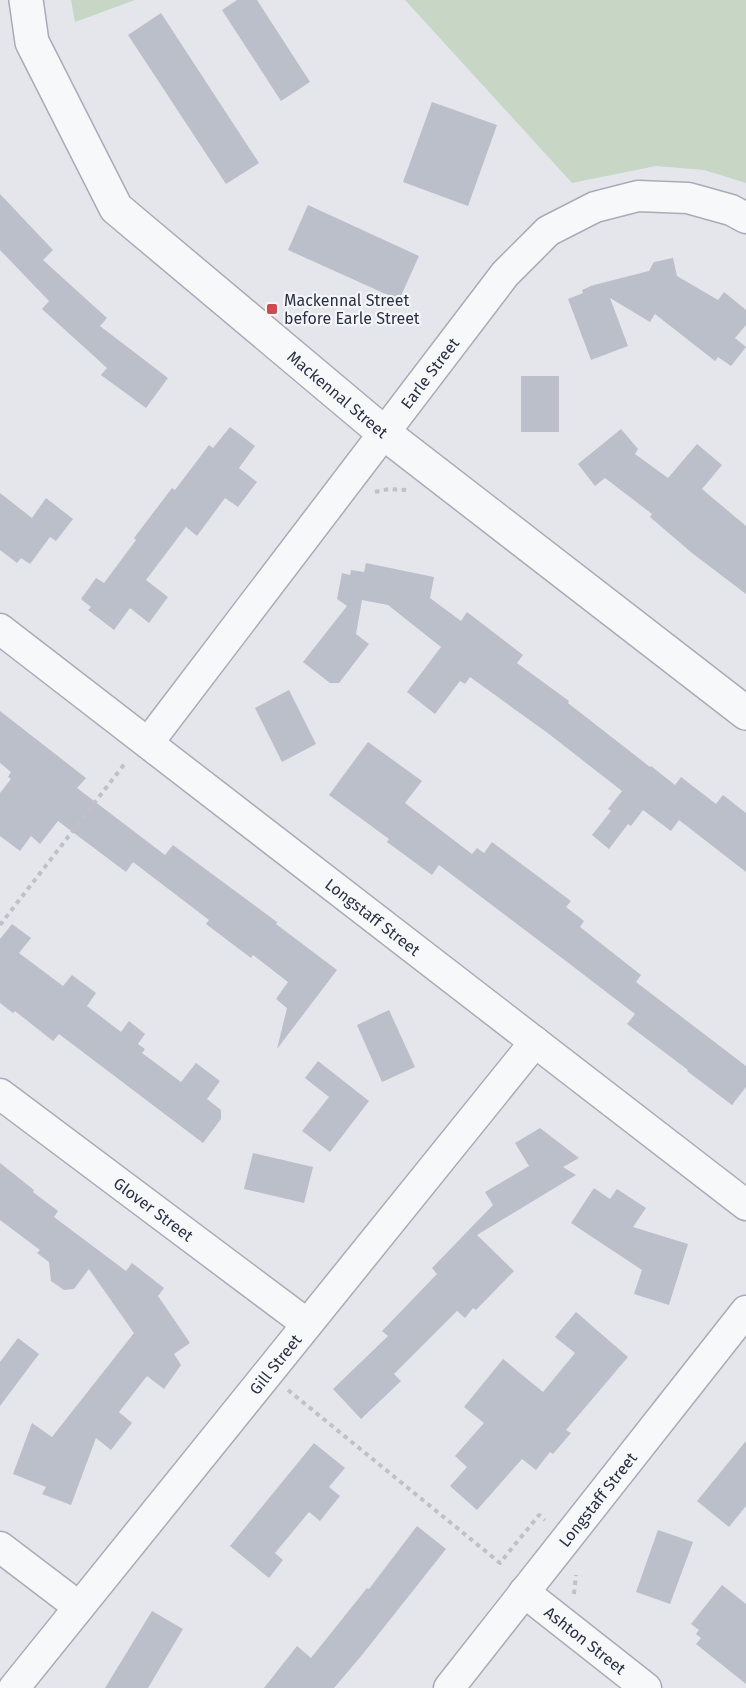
<svg xmlns="http://www.w3.org/2000/svg" width="746" height="1688" font-family="'Fira Sans',sans-serif">
	<style>
		.green { fill: #c7d6c5 }
		.building { fill: #bbbfca }
		.lines { fill: none; stroke-linecap: round; stroke-linejoin: round }
		.minor-casing { stroke: #a9acb7; stroke-width: 33 }
		.tertiary-casing { stroke: #a9acb7; stroke-width: 36 }
		.path { stroke: #bec1c7; stroke-width: 4; stroke-dasharray: 4.5 4.5; stroke-linecap: butt }
		.minor { stroke: #f7f8fa; stroke-width: 30 }
		.tertiary { stroke: #f7f8fa; stroke-width: 33 }
		.poi-dot { fill: #cf4a50; stroke: #f4f5f9; stroke-width: 2 }
		.labels { text-anchor: middle; stroke-width: 4.5; stroke-linejoin: round; paint-order: stroke }
		.poi-label { font-size: 16px; fill: #2b3245; stroke: #f4f5f9; text-anchor: start }
		.street-label { font-size: 16px; fill: #2b3245; stroke: #f4f5f9 }
	</style>
	<rect width="100%" height="100%" fill="#e4e6ec"/>
	<!-- green -->
	<g class="green">
		<path d="M 71,0 L 135,0 L 75,22 Z"/>
		<path d="M 405,0 L 746,0 L 746,183 L 704,170 L 656,166 L 572,183 Z"/>
	</g>
	<!-- building -->
	<g class="building">
		<path d="M 237,0 L 257,0 L 310,82 L 281,101 L 222,10 Z"/>
		<path d="M 161,13 L 259,163 L 226,184 L 128,35 Z"/>
		<path d="M 432,102 L 497,125 L 468,206 L 403,182 Z"/>
		<path d="M 0,194 L 53,250 L 43,260 L 107,318 L 100,326 L 168,378 L 146,408 L 101,375 L 107,368 L 42,309 L 49,301 L 0,250 Z"/>
		<path d="M 308,205 L 419,256 L 399,300 L 288,250 Z"/>
		<path d="M 673,258 L 677,276 L 718,300 L 724,292 L 746,310 L 746,325 L 735,338 L 746,347 L 731,366 L 718,357 L 715,361 L 655,314 L 650,322 L 610,298 L 628,346 L 591,360 L 568,299 L 583,293 L 582,290 L 591,286 L 590,286 L 649,271 L 654,262 Z"/>
		<rect x="521" y="376" width="38" height="56"/>
		<path d="M 230,427 L 255,446 L 239,468 L 257,482 L 238,507 L 225,498 L 197,536 L 186,527 L 146,580 L 168,597 L 149,623 L 130,608 L 114,630 L 88,610 L 91,607 L 81,599 L 96,578 L 104,583 L 136,540 L 134,538 L 172,488 L 175,490 L 209,445 L 213,448 Z"/>
		<path d="M 621,429 L 638,449 L 635,454 L 668,478 L 697,444 L 722,465 L 702,489 L 746,526 L 746,594 L 692,553 L 650,517 L 652,514 L 605,478 L 595,486 L 578,464 Z"/>
		<path d="M 0,493 L 32,518 L 46,498 L 73,519 L 56,541 L 50,537 L 30,564 L 21,558 L 17,563 L 0,550 Z"/>
		<path d="M 366,563 L 434,577 L 430,598 L 461,621 L 467,612 L 523,655 L 517,663 L 569,701 L 568,703 L 650,767 L 651,766 L 675,785 L 681,777 L 716,804 L 723,795 L 746,813 L 746,872 L 679,820 L 671,831 L 643,810 L 631,826 L 628,824 L 609,849 L 592,835 L 611,811 L 608,809 L 622,791 L 549,734 L 470,677 L 465,684 L 460,681 L 435,714 L 407,692 L 441,647 L 388,605 L 362,600 L 356,634 L 369,644 L 339,683 L 330,683 L 303,662 L 347,606 L 337,599 L 342,573 L 350,575 L 351,570 L 364,572 Z"/>
		<path d="M 289,690 L 316,744 L 282,762 L 255,708 Z"/>
		<path d="M 0,711 L 86,778 L 77,788 L 165,855 L 173,845 L 277,922 L 276,924 L 337,970 L 277,1049 L 287,1008 L 276,999 L 288,982 L 253,955 L 251,958 L 206,924 L 209,920 L 133,862 L 126,872 L 58,821 L 40,844 L 31,836 L 20,851 L 0,836 L 0,793 L 11,779 L 8,777 L 11,772 L 0,763 Z"/>
		<path d="M 368,742 L 422,781 L 405,803 L 472,854 L 477,848 L 484,853 L 492,842 L 571,901 L 566,907 L 584,921 L 580,927 L 641,975 L 636,982 L 746,1066 L 746,1087 L 732,1105 L 687,1071 L 688,1070 L 627,1024 L 635,1014 L 558,955 L 439,865 L 432,875 L 387,842 L 389,839 L 329,795 Z"/>
		<path d="M 12,924 L 31,938 L 19,953 L 63,986 L 72,975 L 96,993 L 87,1006 L 121,1032 L 129,1021 L 145,1034 L 138,1044 L 145,1049 L 142,1053 L 181,1082 L 196,1063 L 220,1081 L 207,1099 L 221,1110 L 221,1119 L 203,1143 L 59,1034 L 53,1041 L 15,1011 L 13,1013 L 0,1003 L 0,939 Z"/>
		<path d="M 389,1010 L 415,1067 L 382,1082 L 357,1025 Z"/>
		<path d="M 318,1061 L 369,1101 L 330,1152 L 302,1131 L 329,1097 L 305,1078 Z"/>
		<path d="M 540,1128 L 579,1158 L 563,1167 L 576,1175 L 477,1235 L 514,1271 L 476,1310 L 473,1308 L 465,1318 L 457,1311 L 394,1374 L 401,1381 L 361,1419 L 333,1389 L 388,1336 L 382,1331 L 437,1274 L 432,1268 L 493,1205 L 485,1192 L 529,1166 L 515,1143 Z"/>
		<path d="M 253,1153 L 313,1167 L 304,1203 L 244,1189 Z"/>
		<path d="M 0,1163 L 34,1190 L 33,1192 L 58,1211 L 54,1217 L 126,1271 L 132,1263 L 164,1288 L 158,1296 L 190,1343 L 174,1354 L 181,1365 L 164,1389 L 147,1376 L 119,1412 L 132,1423 L 111,1450 L 96,1438 L 71,1505 L 42,1494 L 46,1487 L 13,1474 L 32,1423 L 52,1437 L 134,1333 L 89,1269 L 74,1289 L 64,1290 L 51,1281 L 49,1262 L 37,1253 L 40,1250 L 0,1220 Z"/>
		<path d="M 594,1188 L 610,1199 L 617,1189 L 646,1208 L 633,1227 L 688,1244 L 669,1305 L 634,1294 L 642,1270 L 571,1223 Z"/>
		<path d="M 576,1312 L 628,1357 L 566,1430 L 571,1433 L 553,1454 L 550,1452 L 536,1470 L 522,1459 L 477,1510 L 450,1486 L 467,1467 L 455,1456 L 484,1423 L 464,1407 L 503,1359 L 543,1392 L 575,1353 L 555,1337 Z"/>
		<path d="M 18,1338 L 39,1354 L 0,1406 L 0,1362 Z"/>
		<path d="M 746,1441 L 746,1506 L 729,1527 L 697,1501 Z"/>
		<path d="M 314,1443 L 345,1468 L 329,1487 L 340,1496 L 320,1521 L 309,1512 L 275,1553 L 283,1560 L 269,1578 L 230,1546 Z"/>
		<path d="M 417,1526 L 446,1549 L 362,1655 L 334,1688 L 264,1688 L 297,1646 L 311,1658 L 367,1588 L 369,1589 Z"/>
		<path d="M 658,1530 L 693,1542 L 670,1604 L 636,1592 Z"/>
		<path d="M 722,1585 L 746,1604 L 746,1684 L 696,1644 L 701,1638 L 696,1634 L 699,1630 L 691,1624 Z"/>
		<path d="M 152,1611 L 183,1629 L 148,1688 L 105,1688 Z"/>
	</g>
	<g class="lines">
		<!-- minor casing -->
		<g class="minor-casing">
			<g id="minor">
				<path id="s1" d="M 0,629 L 746,1205"/>
				<path id="s2" d="M 148,743 L 505,274 L 548,231 L 595,207 L 638,196 L 688,198 L 731,210 L 746,218"/>
				<path id="s3" d="M 0,1094 L 307,1324"/>
				<path d="M 0,1547 L 79,1607"/>
				<path id="s4" d="M 524,1592 L 646,1688"/>
				<path id="s5" d="M 14,1688 L 535,1042"/>
				<path id="s6" d="M 449,1688 L 746,1311"/>
			</g>
		</g>
		<!-- tertiary casing -->
		<g class="tertiary-casing">
			<g id="tertiary">
				<path id="s7" d="M 26,0 L 32,42 L 116,208 L 384,433 L 746,713"/>
			</g>
		</g>
		<!-- path -->
		<g class="path">
			<path d="M 375,492 L 389,489 L 407,490"/>
			<path d="M 0,925 L 126,762"/>
			<path d="M 288,1390 L 500,1563 L 539,1515 L 545,1520"/>
			<path d="M 574,1594 L 576,1575"/>
		</g>
		<!-- minor -->
		<use href="#minor" class="minor"/>
		<!-- tertiary -->
		<use href="#tertiary" class="tertiary"/>
	</g>
	<!-- markers -->
	<rect class="poi-dot" x="266" y="303" width="12" height="12" rx="3"/>
	<g class="labels">
		<!-- poi labels -->
		<g class="poi-label">
			<text x="284" y="306">Mackennal Street<tspan x="284" dy="18">before Earle Street</tspan></text>
		</g>
		<!-- street labels -->
		<g class="street-label">
			<text dy="6" stroke="none"><textPath href="#s2" startOffset="465">Earle Street</textPath></text>
			<text dy="6" stroke="none"><textPath href="#s7" startOffset="518">Mackennal Street</textPath></text>
			<text dy="6" stroke="none"><textPath href="#s1" startOffset="471">Longstaff Street</textPath></text>
			<text dy="6" stroke="none"><textPath href="#s3" startOffset="192">Glover Street</textPath></text>
			<text dy="6" stroke="none"><textPath href="#s5" startOffset="416">Gill Street</textPath></text>
			<text dy="6" stroke="none"><textPath href="#s6" startOffset="240">Longstaff Street</textPath></text>
			<text dy="6" stroke="none"><textPath href="#s4" startOffset="78">Ashton Street</textPath></text>
		</g>
	</g>
</svg>
